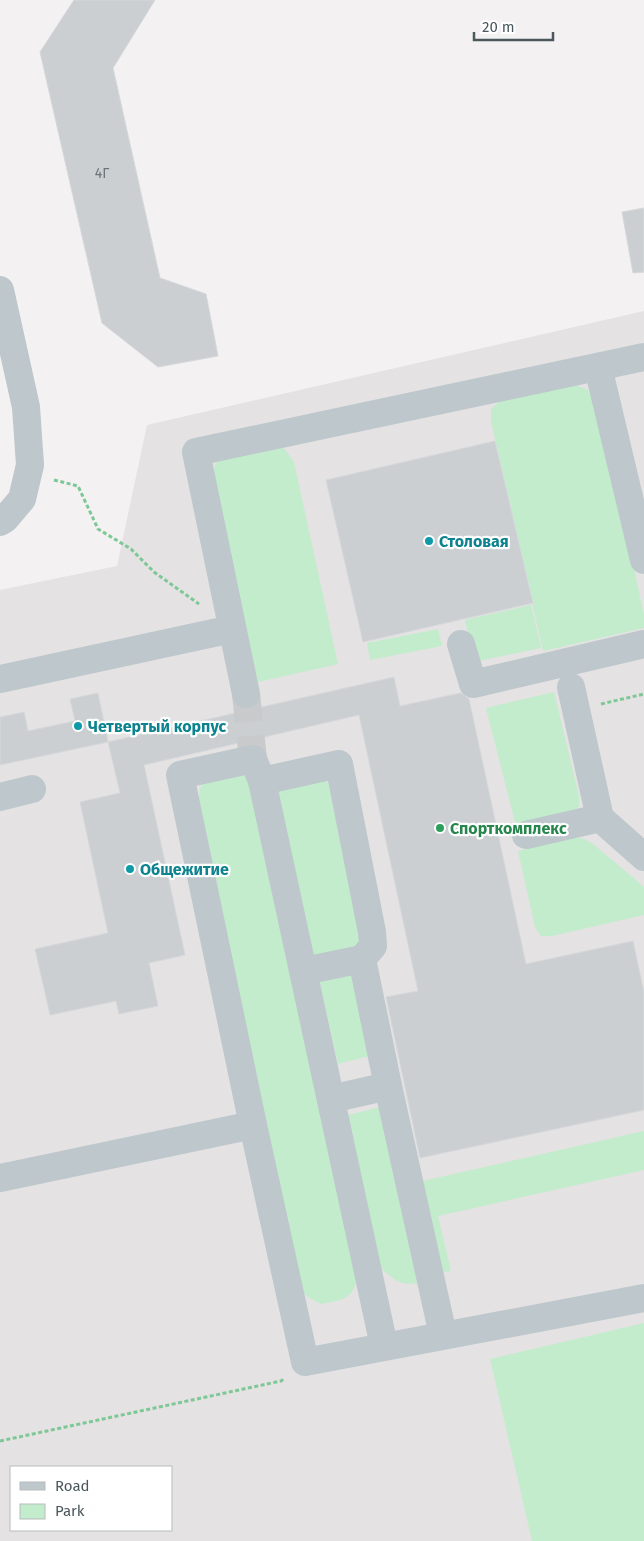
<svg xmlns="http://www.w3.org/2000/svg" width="644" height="1541" font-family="'Fira Sans',sans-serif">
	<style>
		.education { fill: #e4e2e2; fill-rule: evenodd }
		.green { fill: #c3eccc }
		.building { fill: #cbcfd2; stroke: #d5d8db }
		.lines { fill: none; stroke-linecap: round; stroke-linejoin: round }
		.minor-tunnel { stroke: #c9cacc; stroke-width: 28; stroke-dasharray: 28 14; stroke-linecap: butt }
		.path { stroke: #7ec897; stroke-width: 3; stroke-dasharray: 4 2.5; stroke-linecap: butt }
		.minor { stroke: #bdc7cc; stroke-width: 28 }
		.culture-dot { fill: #0f9aa8; stroke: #fff; stroke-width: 2 }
		.leisure-dot { fill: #2e9e5b; stroke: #fff; stroke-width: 2 }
		.labels { text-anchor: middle; stroke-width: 4.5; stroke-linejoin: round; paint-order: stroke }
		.number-label { font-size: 14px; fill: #6a757a }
		.culture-label { font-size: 16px; font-weight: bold; fill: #0d838f; stroke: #fff; text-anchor: start }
		.leisure-label { font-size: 16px; font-weight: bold; fill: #27864d; stroke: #fff; text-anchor: start }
	</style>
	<rect width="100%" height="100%" fill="#f3f1f1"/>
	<!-- education -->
	<path class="education" d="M 644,311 L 644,1541 L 0,1541 L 0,590 L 117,566 L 147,425 ZM 11,1467 L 171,1467 L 171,1530 L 11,1530 Z"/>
	<!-- green -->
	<g class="green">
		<path d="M 574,384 L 588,390 L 599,403 L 644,615 L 644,628 L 543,651 L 491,421 L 491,409 L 502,399 Z"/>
		<path d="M 283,447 L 294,462 L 338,664 L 258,682 L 211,475 L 217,461 Z"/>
		<path d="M 531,605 L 541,648 L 474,662 L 465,620 Z"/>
		<path d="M 438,629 L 442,646 L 370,660 L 367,643 Z"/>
		<path d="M 554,692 L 579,796 L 579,807 L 573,812 L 516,826 L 486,708 Z"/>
		<path d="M 239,773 L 246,777 L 253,787 L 358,1278 C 351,1301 343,1299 321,1304 L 311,1299 L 298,1289 L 199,798 L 200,789 L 204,779 Z"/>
		<path d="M 326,781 L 330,786 L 364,937 L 356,949 L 314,956 L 310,950 L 273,788 Z"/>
		<path d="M 570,838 L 581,838 L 592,843 L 644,887 L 644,915 L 552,936 L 541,936 L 535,927 L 518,851 Z"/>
		<path d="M 354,968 L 373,1055 L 338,1064 L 318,976 Z"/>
		<path d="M 384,1106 L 421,1283 C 400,1286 395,1281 380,1267 L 348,1115 Z"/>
		<path d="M 644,1131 L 644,1170 L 438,1216 L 451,1271 L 439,1273 L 418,1182 Z"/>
		<path d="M 644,1323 L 644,1541 L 532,1541 L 490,1359 Z"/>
	</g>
	<!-- building -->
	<g class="building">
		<path d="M 74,0 L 155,0 L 113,68 L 160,278 L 206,294 L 218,356 L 158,367 L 102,323 L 40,52 Z"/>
		<path d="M 644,208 L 644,272 L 633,273 L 622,212 Z"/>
		<path d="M 495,441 L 533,603 L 363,642 L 326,480 Z"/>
		<path d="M 394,677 L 400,706 L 461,693 L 469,699 L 526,964 L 633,941 L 644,992 L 644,1110 L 420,1158 L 386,997 L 418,991 L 359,715 L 144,765 L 185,955 L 149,963 L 158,1006 L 119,1014 L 116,1001 L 50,1015 L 35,949 L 108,933 L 80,802 L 120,793 L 108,742 Z"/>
		<path d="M 98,693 L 108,742 L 0,765 L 0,717 L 24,712 L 28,731 L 75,721 L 70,699 Z"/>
	</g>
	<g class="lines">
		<!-- minor-tunnel -->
		<path class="minor-tunnel" d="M 246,694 L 253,759"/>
		<!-- path -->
		<g class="path">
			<path d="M 54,480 L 78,486 L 98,529 L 131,549 L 154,572 L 199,604"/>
			<path d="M 601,704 L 644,694"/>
			<path d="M 0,1441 L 281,1381 L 285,1378"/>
		</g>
		<!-- minor -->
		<g class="minor">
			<path d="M 0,290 L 26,407 L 30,465 L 22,499 L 5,519 L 0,522"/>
			<path d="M 598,367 L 644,560"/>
			<path d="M 461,644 L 473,684 L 644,644"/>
			<path d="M 0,679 L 232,629"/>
			<path d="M 571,687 L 600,818 L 644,857"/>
			<path d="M 246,694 L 196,452 L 644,357"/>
			<path d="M 262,781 L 339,764 L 372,932 L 373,946 L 362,959 L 304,971"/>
			<path d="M 0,797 L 32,789"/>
			<path d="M 526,835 L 600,818"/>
			<path d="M 362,959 L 388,1086"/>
			<path d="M 331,1099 L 388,1086 L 443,1335"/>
			<path d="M 0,1178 L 253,1125"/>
			<path d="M 384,1346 L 262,781 L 253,759 L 180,775 L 253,1125 L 305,1362 L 644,1298"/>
		</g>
	</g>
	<!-- markers -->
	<g class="culture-dot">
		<circle cx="429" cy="541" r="5"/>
		<circle cx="78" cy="726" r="5"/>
		<circle cx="130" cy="869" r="5"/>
	</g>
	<circle class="leisure-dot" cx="440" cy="828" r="5"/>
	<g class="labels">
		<!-- number labels -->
		<g class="number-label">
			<text x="102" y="178">4Г</text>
		</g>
		<!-- culture labels -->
		<g class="culture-label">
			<text x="439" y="547">Столовая</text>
			<text x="88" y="732">Четвертый корпус</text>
			<text x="140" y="875">Общежитие</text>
		</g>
		<!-- leisure labels -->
		<g class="leisure-label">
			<text x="450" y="834">Спорткомплекс</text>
		</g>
	</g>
	<!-- legend -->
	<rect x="10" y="1466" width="162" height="65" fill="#ffffff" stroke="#b7bcbe"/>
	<rect x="20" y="1482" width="25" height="8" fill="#bdc7cc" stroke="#b7bcbe"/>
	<text x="55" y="1491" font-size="15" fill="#4a575d">Road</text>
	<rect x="20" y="1504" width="25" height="15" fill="#c3eccc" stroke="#b7bcbe"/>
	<text x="55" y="1516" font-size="15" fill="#4a575d">Park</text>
	<!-- scale -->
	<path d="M474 32v8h79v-8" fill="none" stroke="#4a575d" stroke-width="2.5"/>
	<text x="482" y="32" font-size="15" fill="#4a575d" stroke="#ffffff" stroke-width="4" paint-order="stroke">20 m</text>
</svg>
